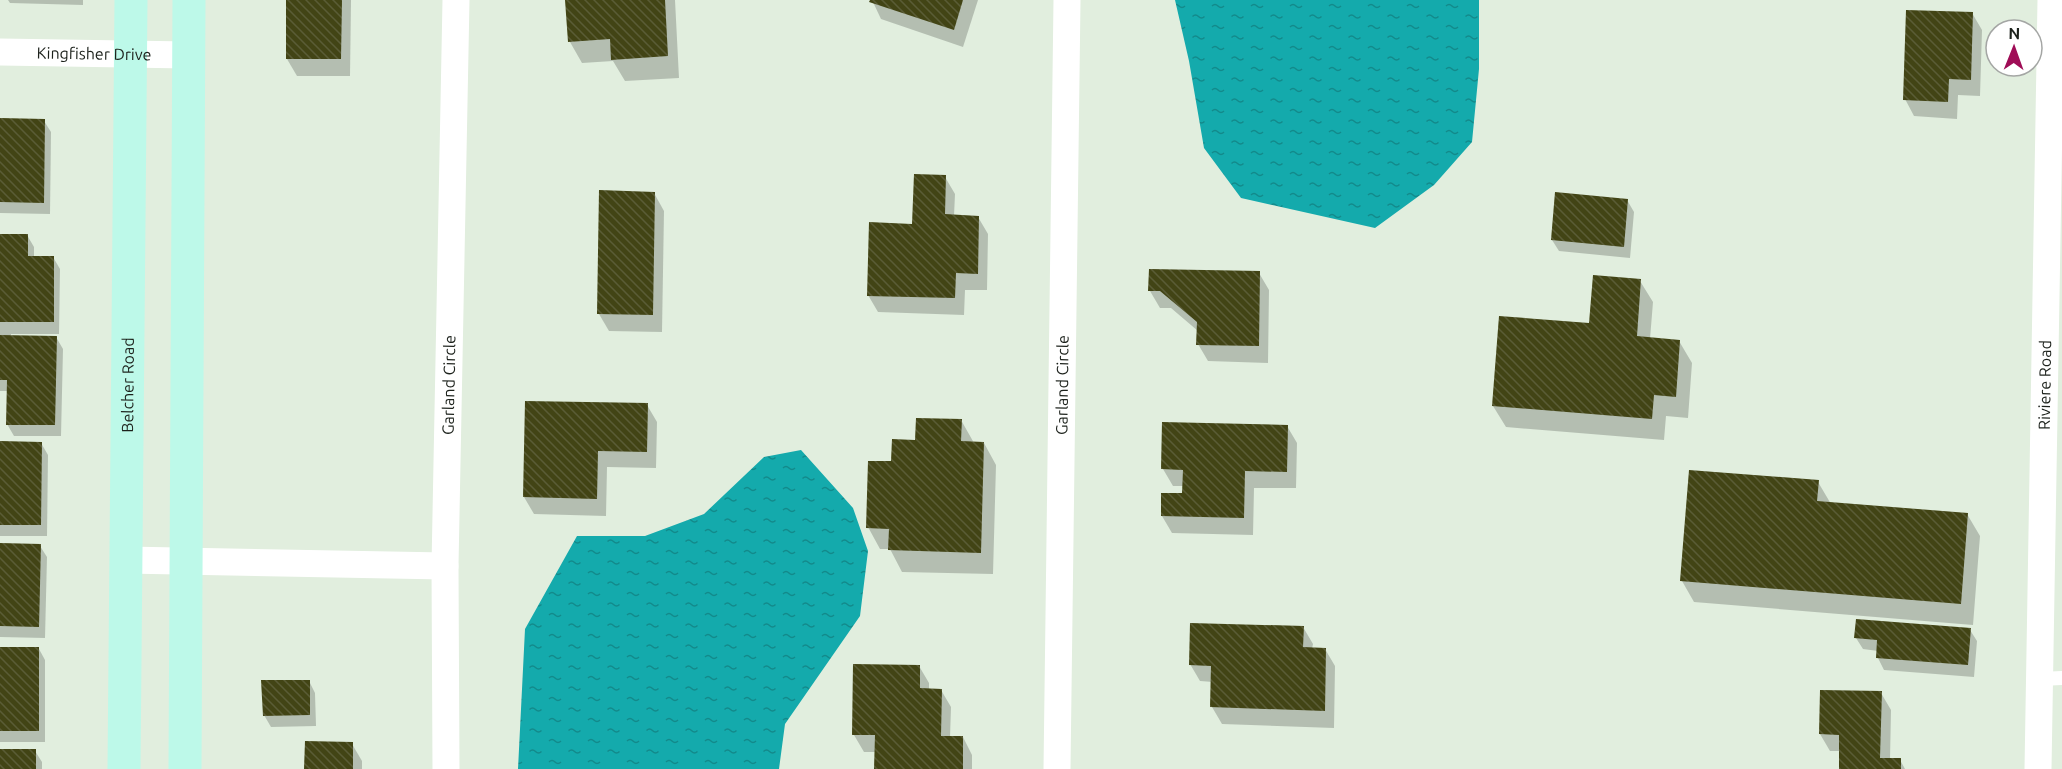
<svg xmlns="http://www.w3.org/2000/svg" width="2062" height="769" font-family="Ubuntu,sans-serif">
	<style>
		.water { fill: url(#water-ripples) }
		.shadow { fill: #0003 }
		.building { fill: url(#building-back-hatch) }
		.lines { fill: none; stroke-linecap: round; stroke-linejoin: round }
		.lane { stroke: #fff; stroke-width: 14 }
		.street { stroke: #fff; stroke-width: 27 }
		.secondary { stroke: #bdf9e9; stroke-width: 33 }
		.labels { text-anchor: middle; stroke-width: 6; stroke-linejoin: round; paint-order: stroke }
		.street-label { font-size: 16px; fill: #1c211b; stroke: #fff }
	</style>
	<defs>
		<pattern id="water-ripples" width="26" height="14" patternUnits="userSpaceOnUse" patternTransform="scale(1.5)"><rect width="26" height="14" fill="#14aaac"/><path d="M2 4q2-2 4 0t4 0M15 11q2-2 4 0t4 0" fill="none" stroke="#128a8b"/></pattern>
		<pattern id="building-back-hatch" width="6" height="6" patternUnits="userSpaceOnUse" patternTransform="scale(1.5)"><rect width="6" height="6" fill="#424415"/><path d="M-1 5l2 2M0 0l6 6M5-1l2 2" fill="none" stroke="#5a5c36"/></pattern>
	</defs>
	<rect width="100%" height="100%" fill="#e1eede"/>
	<!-- water -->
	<g class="water">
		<path d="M 1175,0 L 1479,0 L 1479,69 L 1472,142 L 1434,185 L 1375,228 L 1241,198 L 1204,148 L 1189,61 Z"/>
		<path d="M 801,450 L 853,508 L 868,551 L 860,616 L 785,724 L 779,769 L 518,769 L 525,629 L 577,536 L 645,536 L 704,514 L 764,457 Z"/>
	</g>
	<!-- shadow -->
	<g class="shadow">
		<path d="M 8,0 L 83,0 L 83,5 L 10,3 Z"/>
		<path d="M 287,0 L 351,0 L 350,76 L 297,76 L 287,59 Z"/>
		<path d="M 567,0 L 675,0 L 679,78 L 625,81 L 613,61 L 582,63 L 570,42 Z"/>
		<path d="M 872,0 L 978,0 L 963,47 L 881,19 Z"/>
		<path d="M 1972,13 L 1982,30 L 1980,96 L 1958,95 L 1957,119 L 1914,116 L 1905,99 Z"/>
		<path d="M 0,119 L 44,121 L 51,132 L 50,214 L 0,213 Z"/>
		<path d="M 945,177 L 955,194 L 954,216 L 978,217 L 988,234 L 987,290 L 965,290 L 964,315 L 878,312 L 868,295 Z"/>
		<path d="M 654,193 L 664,211 L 662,332 L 609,331 L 599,314 Z"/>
		<path d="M 1627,200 L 1634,212 L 1630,258 L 1559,251 L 1552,240 Z"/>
		<path d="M 0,235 L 27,235 L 34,247 L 34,257 L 53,257 L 60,269 L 59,334 L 11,334 L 11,337 L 56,337 L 63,349 L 61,436 L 14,436 L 7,424 L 8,391 L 0,391 Z"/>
		<path d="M 1259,273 L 1269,290 L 1268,363 L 1208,361 L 1198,344 L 1198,331 L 1171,308 L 1160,308 L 1150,291 Z"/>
		<path d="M 1640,281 L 1653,302 L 1650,339 L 1679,341 L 1692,363 L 1688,418 L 1666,416 L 1664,440 L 1506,427 L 1493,406 Z"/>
		<path d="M 647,405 L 657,422 L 656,468 L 607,467 L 606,516 L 534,514 L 524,497 Z"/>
		<path d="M 961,420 L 974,443 L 984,443 L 996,465 L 993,574 L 902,572 L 890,549 L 880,549 L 868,527 L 893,463 Z"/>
		<path d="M 1287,426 L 1297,443 L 1296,488 L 1254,488 L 1253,535 L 1172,533 L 1162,516 L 1183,495 L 1184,486 L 1173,486 L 1163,469 Z"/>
		<path d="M 0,443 L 41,443 L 48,455 L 47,536 L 0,536 Z"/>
		<path d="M 1818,482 L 1831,504 L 1967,514 L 1980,536 L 1973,625 L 1694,602 L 1682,581 Z"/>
		<path d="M 0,545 L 40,546 L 47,557 L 45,638 L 0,637 Z"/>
		<path d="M 1303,627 L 1313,644 L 1312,649 L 1325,649 L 1335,666 L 1334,728 L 1222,724 L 1212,707 L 1213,682 L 1200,681 L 1190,664 Z"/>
		<path d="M 1970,630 L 1977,641 L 1974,677 L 1884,670 L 1878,658 L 1878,651 L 1863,649 L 1856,638 Z"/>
		<path d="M 0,649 L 39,649 L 45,660 L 45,742 L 0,742 Z"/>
		<path d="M 919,666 L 929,683 L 929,690 L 941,690 L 951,707 L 950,738 L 963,737 L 972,755 L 972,769 L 876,769 L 876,752 L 864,752 L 854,735 Z"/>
		<path d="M 309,681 L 315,693 L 316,726 L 271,727 L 264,715 Z"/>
		<path d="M 1881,693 L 1891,710 L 1890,760 L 1900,760 L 1905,769 L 1840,769 L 1841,751 L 1830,751 L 1820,734 Z"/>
		<path d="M 352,744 L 362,761 L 362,769 L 306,769 Z"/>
		<path d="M 0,751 L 35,751 L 42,762 L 42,769 L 0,769 Z"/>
	</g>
	<!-- building -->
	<g class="building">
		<path d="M 286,0 L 342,0 L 341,59 L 286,59 Z"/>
		<path d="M 565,0 L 665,0 L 668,56 L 611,60 L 610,39 L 568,42 Z"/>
		<path d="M 870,0 L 963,0 L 954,30 L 869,2 Z"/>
		<path d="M 1906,10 L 1973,12 L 1971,80 L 1949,79 L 1948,102 L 1903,100 Z"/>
		<path d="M 0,118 L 45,119 L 44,203 L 0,202 Z"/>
		<path d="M 914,174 L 946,175 L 945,214 L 979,216 L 978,274 L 956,273 L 955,298 L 867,296 L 869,222 L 912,224 Z"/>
		<path d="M 599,190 L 655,192 L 653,315 L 597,314 Z"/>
		<path d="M 1555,192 L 1628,199 L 1624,247 L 1551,240 Z"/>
		<path d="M 0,234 L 28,234 L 28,256 L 54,256 L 54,322 L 0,322 Z"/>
		<path d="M 1149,269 L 1260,271 L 1259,346 L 1196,345 L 1197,322 L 1160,291 L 1148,291 Z"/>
		<path d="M 1593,275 L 1641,279 L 1637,336 L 1680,340 L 1676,397 L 1654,395 L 1652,419 L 1492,406 L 1499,316 L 1589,323 Z"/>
		<path d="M 0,335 L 57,336 L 55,425 L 6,425 L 7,380 L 0,380 Z"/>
		<path d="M 525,401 L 648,403 L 647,452 L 598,451 L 597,499 L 523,497 Z"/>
		<path d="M 916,418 L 962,419 L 961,441 L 984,442 L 981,553 L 888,550 L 889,529 L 866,528 L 868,461 L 891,461 L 892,439 L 915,440 Z"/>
		<path d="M 1162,422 L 1288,425 L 1287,472 L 1245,471 L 1244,518 L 1161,516 L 1161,493 L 1182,493 L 1183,470 L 1161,469 Z"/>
		<path d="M 0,441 L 42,442 L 41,525 L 0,525 Z"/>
		<path d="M 1689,470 L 1819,480 L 1817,501 L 1968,513 L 1961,604 L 1680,581 Z"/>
		<path d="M 0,543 L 41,544 L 39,627 L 0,626 Z"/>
		<path d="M 1856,619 L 1971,628 L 1968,665 L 1876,658 L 1877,640 L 1854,638 Z"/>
		<path d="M 1190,623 L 1304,626 L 1303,647 L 1326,648 L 1325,711 L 1210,707 L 1211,666 L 1189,665 Z"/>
		<rect x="0" y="647" width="39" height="84"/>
		<path d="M 853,664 L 920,665 L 920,688 L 942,689 L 941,736 L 963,736 L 963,769 L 874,769 L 875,735 L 852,735 Z"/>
		<path d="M 261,680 L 310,680 L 310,715 L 263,716 Z"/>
		<path d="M 1820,690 L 1882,691 L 1880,758 L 1901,758 L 1901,769 L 1839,769 L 1839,735 L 1819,734 Z"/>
		<path d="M 305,741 L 353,742 L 353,769 L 304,769 Z"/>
		<rect x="0" y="749" width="36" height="20"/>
	</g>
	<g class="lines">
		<!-- lane -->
		<path class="lane" d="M 2040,679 L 2062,678"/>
		<!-- street -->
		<g class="street">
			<path id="s1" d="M 0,52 L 189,55"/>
			<path d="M 126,560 L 445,566"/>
			<path id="s2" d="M 446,769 L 445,566 L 456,0"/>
			<path id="s3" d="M 1057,769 L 1067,0"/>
			<path id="s4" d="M 2038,769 L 2051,0"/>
		</g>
		<!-- secondary -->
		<g class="secondary">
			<path id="s5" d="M 124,769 L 131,0"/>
			<path d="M 185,769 L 189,0"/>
		</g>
	</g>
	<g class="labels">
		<!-- street labels -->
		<g class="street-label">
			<text dy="6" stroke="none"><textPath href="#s1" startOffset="94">Kingfisher Drive</textPath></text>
			<text dy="6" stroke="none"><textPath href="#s2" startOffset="384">Garland Circle</textPath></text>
			<text dy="6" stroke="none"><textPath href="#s3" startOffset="384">Garland Circle</textPath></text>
			<text dy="6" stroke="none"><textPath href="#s4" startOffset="384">Riviere Road</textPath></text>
			<text dy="6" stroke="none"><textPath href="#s5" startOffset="384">Belcher Road</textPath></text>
		</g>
	</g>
	<!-- north arrow -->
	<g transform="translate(2014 48) rotate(1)"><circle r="28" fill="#ffffff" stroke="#a4a6a4" stroke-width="1.5"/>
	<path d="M0-4.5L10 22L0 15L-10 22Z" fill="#9f0d56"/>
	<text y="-9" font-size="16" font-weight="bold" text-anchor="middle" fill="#1c211b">N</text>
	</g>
</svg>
